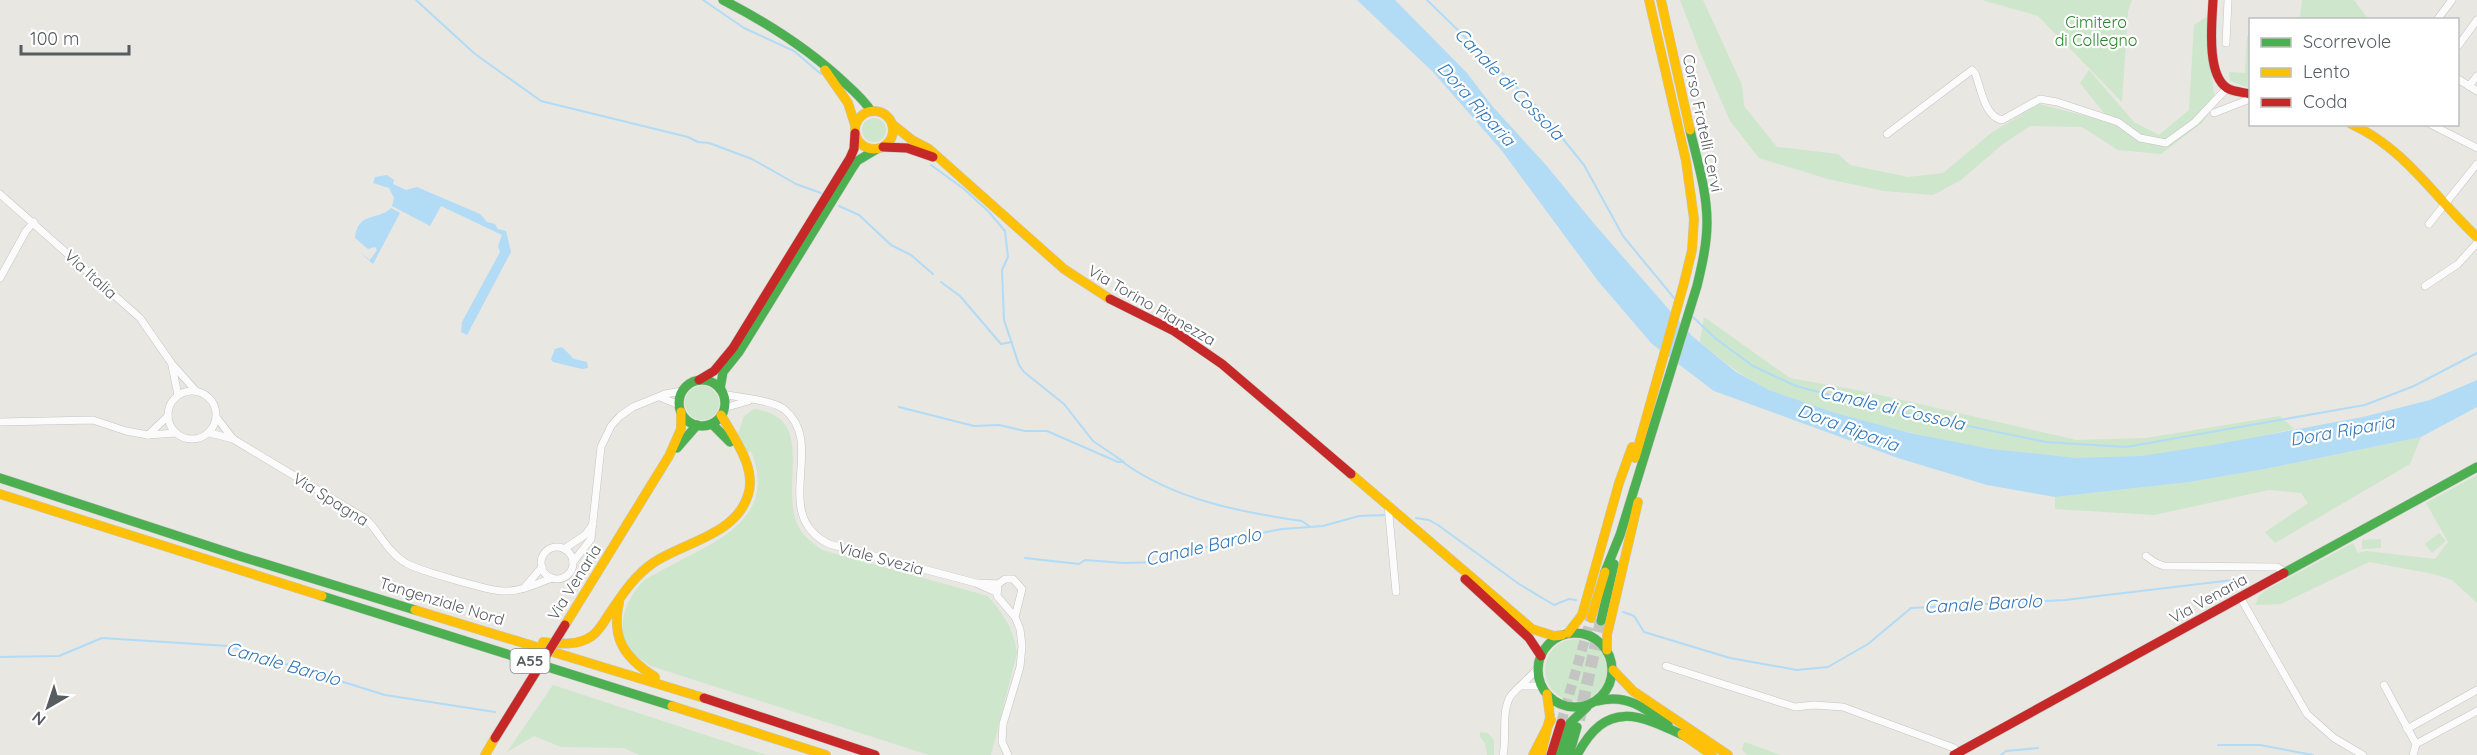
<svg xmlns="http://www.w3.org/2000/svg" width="2477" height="755" font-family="Quicksand,sans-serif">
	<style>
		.green { fill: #cee6cb }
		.water { fill: #b2dbf6 }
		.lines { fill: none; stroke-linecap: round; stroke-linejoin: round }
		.stream { stroke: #b2dbf6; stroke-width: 2 }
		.primary-tunnel { stroke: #c4c4c2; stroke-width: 10; stroke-dasharray: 10 5; stroke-linecap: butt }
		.highway-tunnel { stroke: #c4c4c2; stroke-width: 12; stroke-dasharray: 12 6; stroke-linecap: butt }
		.street-casing { stroke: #c4c4c3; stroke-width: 8 }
		.fast-casing { stroke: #c4c5c4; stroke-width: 10 }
		.slow-casing { stroke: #c4c5c4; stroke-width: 10 }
		.jam-casing { stroke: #c4c5c4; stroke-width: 10 }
		.street { stroke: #fcfbfb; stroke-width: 7 }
		.fast { stroke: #4caf50; stroke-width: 9 }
		.slow { stroke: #ffc107; stroke-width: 9 }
		.jam { stroke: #c62828; stroke-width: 9 }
		.jam-bridge-casing { stroke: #c4c5c4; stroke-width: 10; stroke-linecap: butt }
		.jam-bridge { stroke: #c62828; stroke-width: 9 }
		.labels { text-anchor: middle; stroke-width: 4.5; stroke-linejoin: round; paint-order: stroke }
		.shield { fill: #fff; stroke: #898d90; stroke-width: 1.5 }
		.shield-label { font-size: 15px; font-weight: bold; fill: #575c61 }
		.park-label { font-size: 16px; fill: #2e832f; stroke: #fff }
		.street-label { font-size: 16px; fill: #575c61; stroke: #fff }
		.water-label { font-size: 18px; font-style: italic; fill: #3277b8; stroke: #fff }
	</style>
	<rect width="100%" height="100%" fill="#e8e7e2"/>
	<!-- green -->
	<g class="green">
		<path d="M 1680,0 L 1703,0 L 1742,85 L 1744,106 L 1777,147 L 1838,154 L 1850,165 L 1908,177 L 1943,173 L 1991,133 L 2039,104 L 2112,123 L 2080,83 L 2089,70 L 2134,122 L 2159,135 L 2189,110 L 2194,25 L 2208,16 L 2207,29 L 2215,105 L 2202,123 L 2161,154 L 2118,150 L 2082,127 L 2030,126 L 2003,144 L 1961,180 L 1933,195 L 1884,191 L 1828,179 L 1759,158 L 1730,121 L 1700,52 Z"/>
		<path d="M 1982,0 L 2132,0 L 2128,11 L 2122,102 L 2038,16 Z"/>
		<path d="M 2302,0 L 2354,0 L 2368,19 L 2300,19 Z"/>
		<path d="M 2247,36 L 2250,37 L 2250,88 L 2230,81 L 2229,72 L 2245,73 Z"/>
		<circle cx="874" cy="130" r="12"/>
		<path d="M 1704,317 L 1790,378 L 1862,391 L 2077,440 L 2146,438 L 2280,416 L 2294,429 C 2244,439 2193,452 2141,456 C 2051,465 1958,445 1871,423 C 1836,414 1799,404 1767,389 C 1742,376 1721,360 1700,342 Z"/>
		<circle cx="702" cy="403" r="17"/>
		<path d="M 754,409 C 821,417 775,492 801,531 C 806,539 815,544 822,550 L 988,596 C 1004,616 1013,626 1017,653 L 991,755 L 929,755 L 651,666 C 642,660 632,655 627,645 C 615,626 629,592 646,579 C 652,575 660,572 666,568 C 714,542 779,520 751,451 L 748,453 L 738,434 L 744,416 Z"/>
		<path d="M 2421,437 L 2410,464 L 2275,543 L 2265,532 L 2308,503 L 2301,493 L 2269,490 L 2154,515 L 2055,509 L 2055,497 L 2189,482 L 2265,469 Z"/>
		<path d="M 2477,475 L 2477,603 L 2452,580 L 2434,574 L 2369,562 L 2281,604 L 2255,605 L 2259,596 L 2266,590 L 2353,543 L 2358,553 L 2366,551 L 2435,559 L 2448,542 L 2426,503 Z"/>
		<path d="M 2439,533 L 2446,541 L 2432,553 L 2425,544 Z"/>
		<path d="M 2381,539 L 2381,548 L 2362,549 L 2362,540 Z"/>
		<circle cx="1576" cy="670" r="31"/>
		<path d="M 553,685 L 766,755 L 639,755 L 624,748 L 561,747 L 534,736 L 507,752 Z"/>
		<path d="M 1480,732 L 1488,733 L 1494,740 L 1494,755 L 1487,755 L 1485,743 L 1480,737 Z"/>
		<path d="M 1744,742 L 1748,743 L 1780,755 L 1747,755 L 1742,750 Z"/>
	</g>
	<!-- water -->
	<g class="water">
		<path d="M 1357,0 L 1395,0 L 1467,73 L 1493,107 L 1546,165 L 1596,226 L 1692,336 L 1736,372 L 1769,390 L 1835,413 L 1910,433 L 1991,449 L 2076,458 L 2141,456 L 2213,445 L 2363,417 L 2430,400 L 2477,380 L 2477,407 L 2421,437 L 2265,469 L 2189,482 L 2055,497 L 1987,485 L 1898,458 L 1714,391 L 1652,344 L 1598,281 L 1502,151 L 1433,72 Z"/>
		<path d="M 387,175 L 394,180 L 393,184 L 406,190 L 417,187 L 480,214 L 487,222 L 495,224 L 498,229 L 506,231 L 511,252 L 467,335 L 461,332 L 462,322 L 500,252 L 498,246 L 502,235 L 441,206 L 430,226 L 392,206 L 394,198 L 389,188 L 373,183 L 375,177 Z"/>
		<path d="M 391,208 L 400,213 L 373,264 L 360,252 L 370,260 L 377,250 L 375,247 L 368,249 L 355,238 C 358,211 378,221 391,208 Z"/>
		<path d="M 562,347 L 574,359 L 587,362 L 588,368 L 582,369 L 553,362 L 551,359 L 555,349 Z"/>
	</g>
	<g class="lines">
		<!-- stream -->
		<g class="stream">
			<path d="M 416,0 L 475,54 L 541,101 L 688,137 L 698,142 L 709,143 L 752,159 L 796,184 L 821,193"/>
			<path d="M 703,0 L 744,28 L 794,51 L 821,74"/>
			<path d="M 1427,0 L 1538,108 L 1584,165 L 1623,236 L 1674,298"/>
			<path d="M 839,206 L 859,215 L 891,245 L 911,255 L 933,274"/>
			<path d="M 941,282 L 960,296 L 1001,344 L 1012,342"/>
			<path d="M 1693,317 L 1715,338 L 1753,366 L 1796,386 L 1866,405 L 2046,442 L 2126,447 L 2365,405 L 2414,386 L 2477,353"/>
			<path d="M 899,407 L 974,426 L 999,425 L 1025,431 L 1047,431 L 1118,462 L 1124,462 L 1093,441 L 1064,404 L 1024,372 L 1019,365 L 1004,320 L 1002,270 L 1008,257 L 1005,231 L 989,212 L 964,189 L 931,165"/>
			<path d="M 1124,463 C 1176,500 1240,512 1302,521 L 1309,526"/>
			<path d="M 1416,518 L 1429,520 L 1438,525 L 1519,584 L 1554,605 L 1569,599 L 1576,600"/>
			<path d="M 1025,558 L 1079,564 L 1085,560 L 1124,563 L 1159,562 L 1185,550 L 1194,551 L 1240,537 L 1282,529 L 1323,526 L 1359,516 L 1386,515"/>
			<path d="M 1623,612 L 1634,616 L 1644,632 L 1730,658 L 1797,670 L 1828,667 L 1868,644 L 1911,608 L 2065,600 L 2233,580"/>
			<path d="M 0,657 L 59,656 L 102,638 L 228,646 L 385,695 L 495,712"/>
			<path d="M 2218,745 L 2260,745 L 2313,755"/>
			<path d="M 2001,755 L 2006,751 L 2038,748"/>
		</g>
		<!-- primary-tunnel -->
		<path class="primary-tunnel" d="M 1561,723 L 1591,618"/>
		<!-- highway-tunnel -->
		<path class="highway-tunnel" d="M 1579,720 L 1601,621"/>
		<!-- street casing -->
		<g class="street-casing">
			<g id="street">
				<path d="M 2437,20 L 2452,0"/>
				<path d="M 2226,43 L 2228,0"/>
				<path d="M 2458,46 L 2477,20"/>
				<path d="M 2458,79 L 2477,91"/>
				<path d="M 2469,86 L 2477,76"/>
				<path d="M 2214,113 L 2250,99"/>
				<path d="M 2430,124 L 2477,148"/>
				<path d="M 1887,134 L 1972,70 L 1975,73 C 1981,88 1984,116 2002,120 L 2040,99 L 2057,102 L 2118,122 L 2140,138 L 2166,143 L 2195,122 L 2227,88"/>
				<path d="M 0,194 L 140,318 L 172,364 L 196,391"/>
				<path d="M 2429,224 L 2477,164"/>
				<path d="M 0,278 L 26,231 L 34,222"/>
				<path d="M 2425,286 L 2458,264 L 2477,243"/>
				<path d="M 172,366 L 178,395"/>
				<circle cx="192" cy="415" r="24"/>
				<path d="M 723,394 C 739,398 774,400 785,410 C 827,445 769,514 829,544 L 976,583 L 996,592"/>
				<path d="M 660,397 L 679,405"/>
				<path d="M 724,408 L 748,401"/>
				<path d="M 217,418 L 233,439 L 366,519 C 380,533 388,553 406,563 C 417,570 490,591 503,591 C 519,592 537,584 552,578"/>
				<path d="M 0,422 L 93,420 L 126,431 L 148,435 L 176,433"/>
				<path d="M 210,433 L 233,439"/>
				<path d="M 148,435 L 168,416"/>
				<path d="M 1388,504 L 1396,592"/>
				<circle cx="557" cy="563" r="16"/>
				<path d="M 564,549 L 585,535 L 593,524"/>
				<path d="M 2146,556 L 2156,563 L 2164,566 L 2277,567 L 2285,572"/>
				<path d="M 573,562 L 591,539 L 601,447 L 611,426 L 620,416 L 633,407 L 665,394 L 682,391"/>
				<path d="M 978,583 L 998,584"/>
				<path d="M 524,588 L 542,567"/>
				<path d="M 2240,597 L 2307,714 L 2334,738 L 2363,755"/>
				<path d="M 1666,666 L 1795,707 L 1814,705 L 1843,707 L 1946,745 L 1954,748 L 1957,753"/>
				<path d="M 2384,685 L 2416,744 L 2413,755"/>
				<path d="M 1523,686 L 1541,686"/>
				<path d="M 2407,729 L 2477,690"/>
				<path d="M 2416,744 L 2477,711"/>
				<path d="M 1008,755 L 1002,742 L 1003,724 L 1020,667 L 1022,646 L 1020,629 L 1015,617 L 997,596 L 998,584 L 1005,579 L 1013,579 L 1022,589 L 1015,617"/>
				<path d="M 1503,755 C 1507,737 1501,713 1510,697 C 1514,690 1531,677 1537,669"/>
			</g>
		</g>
		<!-- fast casing -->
		<g class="fast-casing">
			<g id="fast">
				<path d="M 723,0 C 768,23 809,49 846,84 C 855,92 864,100 871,111"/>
				<circle cx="702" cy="403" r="23"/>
				<path d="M 720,389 L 723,372 L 739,352 L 853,167 L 857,161 L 877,149"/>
				<path d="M 712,424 L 730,442"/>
				<path d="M 677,448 L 697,425"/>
				<path d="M 0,478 L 236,555 L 415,610"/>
				<path d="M 1605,572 L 1620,535 L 1697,286 C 1702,265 1707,244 1707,222 C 1707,191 1697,160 1690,130"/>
				<path d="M 2284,573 L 2477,467"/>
				<path d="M 322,596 L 672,706"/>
				<path d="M 1601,621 L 1614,564"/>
				<circle cx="1575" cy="670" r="37"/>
				<path d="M 1598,701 C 1627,693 1646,709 1668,725"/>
				<path d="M 1560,755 L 1570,723 L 1587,707"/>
				<path d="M 1569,755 L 1577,727"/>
				<path d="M 1577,755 C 1607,699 1638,714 1687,737"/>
			</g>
		</g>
		<!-- slow casing -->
		<g class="slow-casing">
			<g id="slow">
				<path d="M 1661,0 L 1690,130"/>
				<path d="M 825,70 L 848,103 L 855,125"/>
				<circle cx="874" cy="130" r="19"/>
				<path d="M 892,124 L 912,140 L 929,149 L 1064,269 L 1110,299"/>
				<path d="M 2351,124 C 2405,148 2435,198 2477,237"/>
				<path d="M 1635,458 L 1684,283 L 1692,250 L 1694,219 L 1686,161 L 1649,0"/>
				<path d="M 1351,474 L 1532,629 L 1554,636 L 1562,635"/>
				<path d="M 0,494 L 322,596"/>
				<path d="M 619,603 C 611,639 625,658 655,677"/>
				<path d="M 415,610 L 704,698"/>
				<path d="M 1591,618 L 1605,572"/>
				<path d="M 565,625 L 669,456 L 681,429 L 681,412"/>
				<path d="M 1568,633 L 1582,615 L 1619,483 L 1632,447"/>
				<path d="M 543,642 C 559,644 578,646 592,636 C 599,631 604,622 609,614 C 622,595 634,576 653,563 C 684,542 736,535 748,495 C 757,468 734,438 721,415"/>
				<path d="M 1607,650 L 1607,635 L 1638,502"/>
				<path d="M 1613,670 L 1633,691 L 1728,755"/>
				<path d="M 672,706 L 826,755"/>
				<path d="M 1682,734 L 1712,755"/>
				<path d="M 485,755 L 495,738"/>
				<path d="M 1533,755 L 1551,720"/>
				<path d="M 1541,755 L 1550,717 L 1547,694"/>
			</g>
		</g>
		<!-- jam casing -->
		<g class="jam-casing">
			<g id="jam">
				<path d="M 2213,0 C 2212,22 2206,74 2227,88 C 2233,92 2243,92 2250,94"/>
				<path d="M 883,147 L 907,148 L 933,157"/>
				<path d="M 1110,299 L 1174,331 L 1222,364 L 1351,474"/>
				<path d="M 699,380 L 714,371 L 733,348 L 850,158 L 854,149 L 855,133"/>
				<path d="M 1465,579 L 1529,638 L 1541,656"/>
				<path d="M 704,698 L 875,755"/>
				<path d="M 1551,755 L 1561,723"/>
				<path d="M 1954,755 L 2284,573"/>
			</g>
		</g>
		<!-- street -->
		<use href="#street" class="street"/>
		<!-- fast -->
		<use href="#fast" class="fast"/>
		<!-- slow -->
		<use href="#slow" class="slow"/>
		<!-- jam -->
		<use href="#jam" class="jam"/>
		<!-- jam-bridge casing -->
		<g class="jam-bridge-casing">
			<path id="jam-bridge" d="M 495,738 L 565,625"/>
		</g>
		<!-- jam-bridge -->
		<use href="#jam-bridge" class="jam-bridge"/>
	</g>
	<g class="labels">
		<!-- shield labels -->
		<rect class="shield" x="510.5" y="649" width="39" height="24" rx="4.5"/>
		<g class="shield-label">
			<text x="530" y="666">A55</text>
		</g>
		<!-- park labels -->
		<g class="park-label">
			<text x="2096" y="28">Cimitero<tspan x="2096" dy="18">di Collegno</tspan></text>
		</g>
		<!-- street labels -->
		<g class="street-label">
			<text transform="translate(1703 123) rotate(78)" y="6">Corso Fratelli Cervi</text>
			<text transform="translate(91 274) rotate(42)" y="6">Via Italia</text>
			<text transform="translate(1152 305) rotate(30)" y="6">Via Torino Pianezza</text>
			<text transform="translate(331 499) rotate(32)" y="6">Via Spagna</text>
			<text transform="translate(881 558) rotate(15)" y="6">Viale Svezia</text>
			<text transform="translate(574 582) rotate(-58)" y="6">Via Venaria</text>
			<text transform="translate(2208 598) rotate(-29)" y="6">Via Venaria</text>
			<text transform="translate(442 601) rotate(17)" y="6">Tangenziale Nord</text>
		</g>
		<!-- water labels -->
		<g class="water-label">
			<text transform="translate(1509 84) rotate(46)" y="6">Canale di Cossola</text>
			<text transform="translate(1476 104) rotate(48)" y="6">Dora Riparia</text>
			<text transform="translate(1892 408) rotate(13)" y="6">Canale di Cossola</text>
			<text transform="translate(1848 428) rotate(20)" y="6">Dora Riparia</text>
			<text transform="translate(2342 431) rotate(-10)" y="6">Dora Riparia</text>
			<text transform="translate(1203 547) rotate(-13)" y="6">Canale Barolo</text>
			<text transform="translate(1983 604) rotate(-3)" y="6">Canale Barolo</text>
			<text transform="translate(283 664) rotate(16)" y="6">Canale Barolo</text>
		</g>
	</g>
	<!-- legend -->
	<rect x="2249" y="18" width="210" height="108" fill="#ffffff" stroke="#bcbec0" stroke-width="1.5"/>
	<rect x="2261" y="38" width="30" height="9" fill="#4caf50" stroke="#bcbec0" stroke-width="1.5"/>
	<text x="2303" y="48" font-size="18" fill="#575c61">Scorrevole</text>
	<rect x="2261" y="68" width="30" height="9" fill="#ffc107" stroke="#bcbec0" stroke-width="1.5"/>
	<text x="2303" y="78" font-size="18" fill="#575c61">Lento</text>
	<rect x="2261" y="98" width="30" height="9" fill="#c62828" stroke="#bcbec0" stroke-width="1.5"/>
	<text x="2303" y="108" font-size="18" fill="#575c61">Coda</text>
	<!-- north arrow -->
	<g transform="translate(48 707) rotate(219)" stroke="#ffffff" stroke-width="4.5" paint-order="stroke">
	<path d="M0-4.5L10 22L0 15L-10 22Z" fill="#575c61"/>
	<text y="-9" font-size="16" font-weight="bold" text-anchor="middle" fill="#575c61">N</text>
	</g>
	<!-- scale -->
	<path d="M21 45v9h108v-9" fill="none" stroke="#575c61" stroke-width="3"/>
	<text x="30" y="45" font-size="18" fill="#575c61" stroke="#ffffff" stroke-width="4.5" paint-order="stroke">100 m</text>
</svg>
